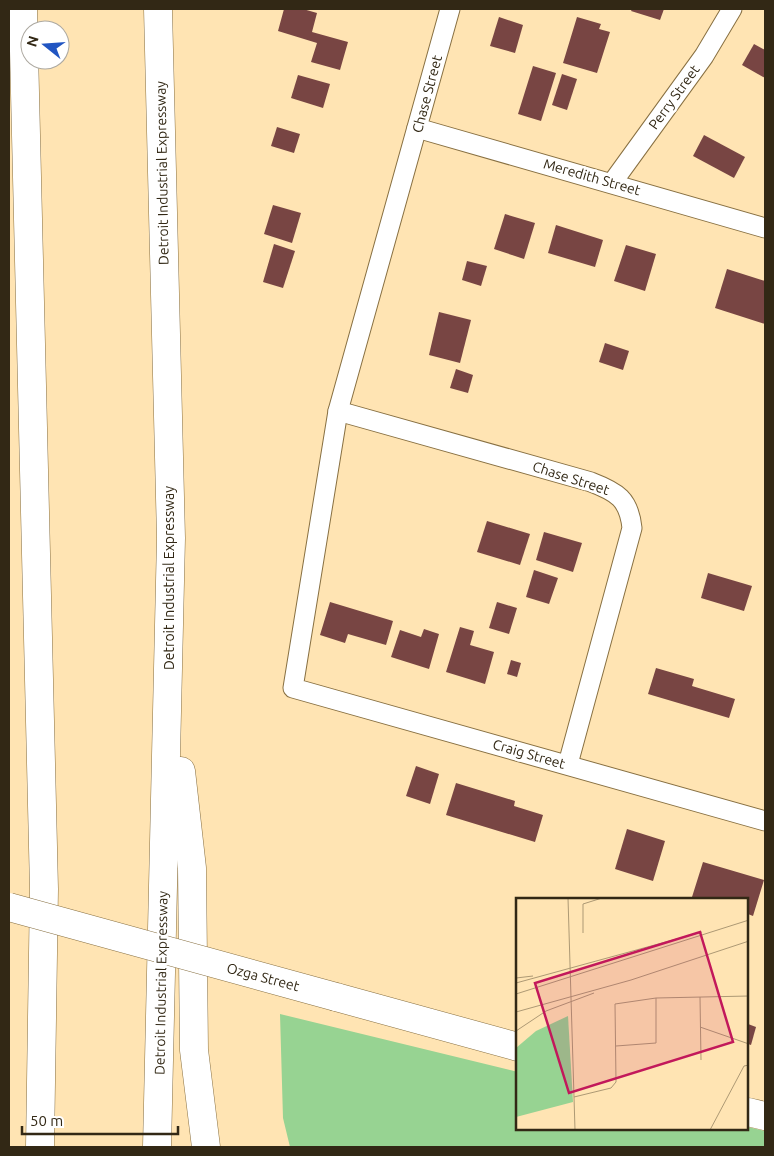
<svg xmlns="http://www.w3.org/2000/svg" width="774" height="1156" font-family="Ubuntu,sans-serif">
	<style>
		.green { fill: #97d392 }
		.building { fill: #784543 }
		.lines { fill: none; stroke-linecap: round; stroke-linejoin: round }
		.street-casing { stroke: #887042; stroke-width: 21 }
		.secondary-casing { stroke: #887042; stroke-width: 29 }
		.highway-casing { stroke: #887042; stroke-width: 29 }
		.street { stroke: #fff; stroke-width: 19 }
		.secondary { stroke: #fff; stroke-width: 28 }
		.highway { stroke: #fff; stroke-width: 28 }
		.secondary-bridge-casing { stroke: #887042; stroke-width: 29; stroke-linecap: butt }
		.secondary-bridge { stroke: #fff; stroke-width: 28 }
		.labels { text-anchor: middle; stroke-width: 5; stroke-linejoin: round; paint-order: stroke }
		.street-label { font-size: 14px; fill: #322815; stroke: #fff }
		.inset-road { fill: none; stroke: #ad9974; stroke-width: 1 }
		.view { fill: #c2185b; fill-opacity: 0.15; stroke: #c2185b; stroke-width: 2.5 }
		.inset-edge { fill: none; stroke: #322815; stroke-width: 2.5 }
	</style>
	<rect width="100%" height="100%" fill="#ffe4b3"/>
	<!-- green -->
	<path class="green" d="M 280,1014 L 518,1072 L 518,1130 L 748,1130 L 748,1127 L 765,1131 L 765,1147 L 290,1147 L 283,1118 Z"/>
	<!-- building -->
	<g class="building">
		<path d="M 284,9 L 303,9 L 317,13 L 312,32 L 348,42 L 340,70 L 311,62 L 317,43 L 278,31 Z"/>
		<path d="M 632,9 L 664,9 L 660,20 L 631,11 Z"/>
		<path d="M 499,17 L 523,25 L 515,53 L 490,46 Z"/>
		<path d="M 577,17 L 601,24 L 599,29 L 610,32 L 597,73 L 563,63 Z"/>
		<path d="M 754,44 L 765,50 L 765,78 L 742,65 Z"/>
		<path d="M 533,66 L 556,73 L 541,121 L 518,114 Z"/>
		<path d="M 562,74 L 577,79 L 567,110 L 552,105 Z"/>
		<path d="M 298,75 L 330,84 L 323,108 L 291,98 Z"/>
		<path d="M 277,127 L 300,134 L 294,153 L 271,146 Z"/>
		<path d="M 704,135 L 745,157 L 734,178 L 693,156 Z"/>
		<path d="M 273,205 L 301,213 L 292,243 L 264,234 Z"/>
		<path d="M 505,214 L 535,223 L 524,259 L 494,249 Z"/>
		<path d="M 556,225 L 603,240 L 595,267 L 548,253 Z"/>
		<path d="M 274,244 L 295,251 L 283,288 L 263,282 Z"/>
		<path d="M 626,245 L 656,254 L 645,291 L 614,281 Z"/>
		<path d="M 467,261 L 487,266 L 481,286 L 462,280 Z"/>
		<path d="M 727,269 L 765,281 L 765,324 L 715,308 Z"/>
		<path d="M 439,312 L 471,320 L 460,363 L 429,355 Z"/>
		<path d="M 605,343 L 629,351 L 623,370 L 599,362 Z"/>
		<path d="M 456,369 L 473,375 L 468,393 L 450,388 Z"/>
		<path d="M 487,521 L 530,534 L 520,565 L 477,552 Z"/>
		<path d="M 544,532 L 582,543 L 573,572 L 536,560 Z"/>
		<path d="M 534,570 L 558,578 L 549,604 L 526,597 Z"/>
		<path d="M 708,573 L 752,586 L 744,611 L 701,598 Z"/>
		<path d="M 330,602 L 393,621 L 386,645 L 348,634 L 345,643 L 320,635 Z"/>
		<path d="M 497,602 L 517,608 L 509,634 L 489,628 Z"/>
		<path d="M 460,627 L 474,631 L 470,645 L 494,652 L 485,684 L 446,672 Z"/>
		<path d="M 424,629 L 439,634 L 429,669 L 391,657 L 400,630 L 421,637 Z"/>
		<path d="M 511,660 L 521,663 L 517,677 L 507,674 Z"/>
		<path d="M 656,668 L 694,679 L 692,686 L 735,699 L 729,718 L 648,694 Z"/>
		<path d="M 416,766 L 439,774 L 430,804 L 406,796 Z"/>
		<path d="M 456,783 L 515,801 L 514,806 L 543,815 L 535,842 L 446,815 Z"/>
		<path d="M 627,829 L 665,841 L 653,881 L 615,869 Z"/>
		<path d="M 703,862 L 764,880 L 753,916 L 748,914 L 748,900 L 700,900 L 692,897 Z"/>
		<path d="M 748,1024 L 756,1027 L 751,1045 L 748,1044 Z"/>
	</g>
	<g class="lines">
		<!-- street casing -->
		<g class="street-casing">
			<g id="street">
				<path d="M 450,9 L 338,411 L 293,688 L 765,821"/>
				<path d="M 417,128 L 765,228"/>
				<path d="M 612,183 L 704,56 L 732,9"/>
				<path d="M 338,411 L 591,482 C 617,492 629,499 632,528 L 568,764"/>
			</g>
		</g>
		<!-- secondary casing -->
		<g class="secondary-casing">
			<g id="secondary">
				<path d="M 336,997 L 518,1047"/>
				<path d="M 748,1112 L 765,1116"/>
			</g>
		</g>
		<!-- highway casing -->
		<g class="highway-casing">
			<g id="highway">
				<path d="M 23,9 L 44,889 L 40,1147"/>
				<path d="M 181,771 L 192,868 L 194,1050 L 206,1147"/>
				<path d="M 157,1147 L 171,538 L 158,9"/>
			</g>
		</g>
		<!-- street -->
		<use href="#street" class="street"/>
		<!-- secondary -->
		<use href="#secondary" class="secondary"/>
		<!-- highway -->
		<use href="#highway" class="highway"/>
		<!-- secondary-bridge casing -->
		<g class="secondary-bridge-casing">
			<path id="secondary-bridge" d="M 9,907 L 336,997"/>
		</g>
		<!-- secondary-bridge -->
		<use href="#secondary-bridge" class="secondary-bridge"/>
	</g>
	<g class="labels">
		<!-- street labels -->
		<g class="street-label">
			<text transform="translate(427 94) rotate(-75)" y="5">Chase Street</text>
			<text transform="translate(674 97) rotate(-54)" y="5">Perry Street</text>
			<text transform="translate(162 173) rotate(-91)" y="5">Detroit Industrial Expressway</text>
			<text transform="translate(592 177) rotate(16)" y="5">Meredith Street</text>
			<text transform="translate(571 478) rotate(18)" y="5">Chase Street</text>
			<text transform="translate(169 578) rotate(-90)" y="5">Detroit Industrial Expressway</text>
			<text transform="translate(529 754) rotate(16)" y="5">Craig Street</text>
			<text transform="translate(263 977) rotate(15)" y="5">Ozga Street</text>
			<text transform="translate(161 983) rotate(-89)" y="5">Detroit Industrial Expressway</text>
		</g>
	</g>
	<!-- overview -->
	<g transform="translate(516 898)">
		<rect width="232" height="232" fill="#ffe4b3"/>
		<path d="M 52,118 L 57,204 L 0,219 L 0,150 L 20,133 Z" fill="#97d392"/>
		<path class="inset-road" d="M 52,0 L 59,232M 67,35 L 67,6 L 86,0M 0,80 L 17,78M 0,85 L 186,34M 0,96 L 233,22M 184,99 L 185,162M 0,114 L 115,82 L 233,43M 184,129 L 233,146M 0,133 L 30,113 L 78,95M 100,148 L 140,145 L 140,100M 58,199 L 95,190 L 100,184 L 99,106 L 140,100 L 233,98M 194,232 L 228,168 L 233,167"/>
		<path class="view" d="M 184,34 L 217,144 L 53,195 L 19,85 Z"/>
		<rect width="232" height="232" class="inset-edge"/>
	</g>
	<!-- border -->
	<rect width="774" height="1156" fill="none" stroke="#322815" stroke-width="20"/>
	<!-- north arrow -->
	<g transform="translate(45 45) rotate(287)"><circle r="24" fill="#ffffff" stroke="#ada9a1"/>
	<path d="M0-4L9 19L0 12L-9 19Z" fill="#2155c2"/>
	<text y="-8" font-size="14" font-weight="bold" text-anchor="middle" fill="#322815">N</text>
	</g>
	<!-- scale -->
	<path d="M22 1126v8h156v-8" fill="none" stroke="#322815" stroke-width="2.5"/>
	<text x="30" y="1126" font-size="15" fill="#322815" stroke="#ffffff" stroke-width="4" paint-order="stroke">50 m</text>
</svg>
